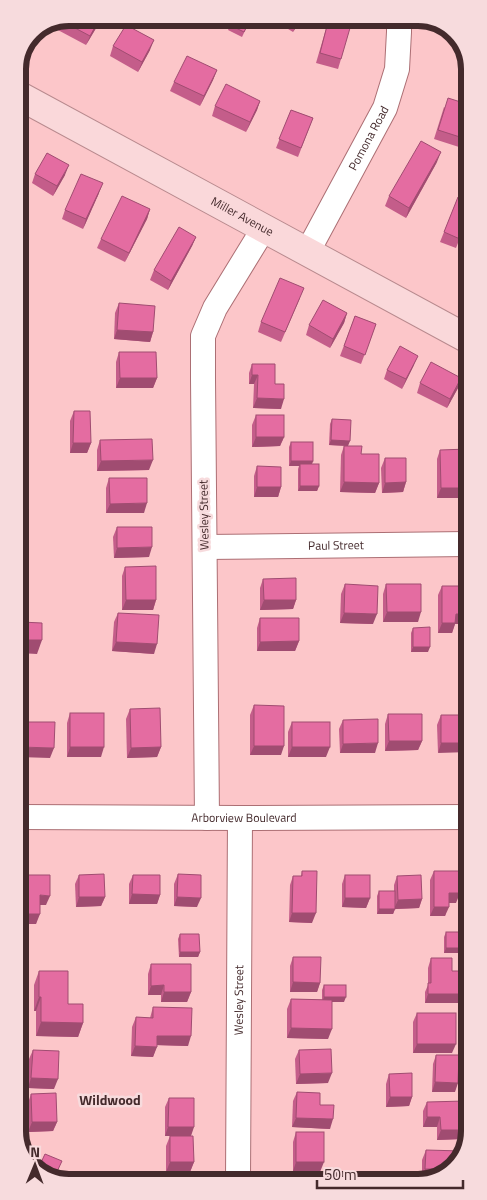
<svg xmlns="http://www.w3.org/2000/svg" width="487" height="1200" font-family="'Titillium Web',sans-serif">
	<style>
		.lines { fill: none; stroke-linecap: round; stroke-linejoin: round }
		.minor-casing { stroke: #ac6f74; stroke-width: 26 }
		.major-casing { stroke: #b88a8e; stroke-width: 30 }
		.minor { stroke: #fff; stroke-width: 24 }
		.major { stroke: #fad8da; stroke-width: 28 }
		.wall { fill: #c45d8a }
		.shaded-wall { fill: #a04c71 }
		.building { fill: #e46ca1; stroke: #a04c71 }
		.labels { text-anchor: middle; stroke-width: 5; stroke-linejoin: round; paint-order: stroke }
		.street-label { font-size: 12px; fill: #442a2c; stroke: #f7dbdd }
		.neighbourhood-label { font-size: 14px; font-weight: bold; fill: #442a2c; stroke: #f7dbdd }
		.rim { fill: none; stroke: #442a2c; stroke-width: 6 }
	</style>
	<rect width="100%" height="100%" fill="#fcc6c9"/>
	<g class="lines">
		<!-- minor casing -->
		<g class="minor-casing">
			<g id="minor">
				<path id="s1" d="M 308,251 L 385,108 L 397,69 L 399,32 L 399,18"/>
				<path id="s2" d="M 205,547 L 468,544"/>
				<path id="s3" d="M 19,817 L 240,818 L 469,817"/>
				<path d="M 207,818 L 203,379 L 203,336 L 215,308 L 264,228"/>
				<path id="s4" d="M 238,1181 L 240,818"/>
			</g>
		</g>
		<!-- major casing -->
		<g class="major-casing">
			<g id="major">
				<path id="s5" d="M 18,95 L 468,339"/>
			</g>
		</g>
		<!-- minor -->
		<use href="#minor" class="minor"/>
		<!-- major -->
		<use href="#major" class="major"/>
	</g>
	<!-- wall -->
	<g class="wall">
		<path d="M 70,18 L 102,18 L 86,45 L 56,29 L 58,22 Z"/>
		<path d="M 233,18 L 251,18 L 242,37 L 228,30 Z"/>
		<path d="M 270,18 L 302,18 L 293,32 Z"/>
		<path d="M 328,22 L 341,59 L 338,69 L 316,63 Z"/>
		<path d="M 113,46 L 150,50 L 138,72 L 110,56 Z"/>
		<path d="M 463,48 L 467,53 L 467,94 L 459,93 L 461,53 Z"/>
		<path d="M 217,70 L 213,80 L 200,106 L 170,91 L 174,82 Z"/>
		<path d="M 260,101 L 257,110 L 246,132 L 212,116 L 215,106 Z"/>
		<path d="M 444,107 L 467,125 L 459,147 L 434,139 Z"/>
		<path d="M 291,110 L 313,118 L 298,157 L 276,148 Z"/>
		<path d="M 437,162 L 406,218 L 385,206 L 389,196 Z"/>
		<path d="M 35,174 L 65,175 L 53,196 L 32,183 Z"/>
		<path d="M 99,193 L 83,229 L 62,219 L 65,210 Z"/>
		<path d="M 458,197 L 467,200 L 467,226 L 465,225 L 456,248 L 440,242 Z"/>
		<path d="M 150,209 L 147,219 L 125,262 L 97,248 L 101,239 Z"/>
		<path d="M 196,237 L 192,246 L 168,290 L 150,280 L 154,270 Z"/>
		<path d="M 300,298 L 281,342 L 258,332 L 261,322 Z"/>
		<path d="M 119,303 L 153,332 L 150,342 L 114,339 L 115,313 Z"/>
		<path d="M 347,313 L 344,323 L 330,348 L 306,335 L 309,325 Z"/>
		<path d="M 355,316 L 376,324 L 361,364 L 340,356 Z"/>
		<path d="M 119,352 L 157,378 L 153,388 L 116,388 L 116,362 Z"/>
		<path d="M 252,364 L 281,409 L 253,408 L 254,384 L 249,384 L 249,373 Z"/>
		<path d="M 414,365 L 402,389 L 384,379 L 387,370 Z"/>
		<path d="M 420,383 L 458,388 L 447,408 L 417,393 Z"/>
		<path d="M 74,411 L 91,443 L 87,453 L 70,453 L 70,421 Z"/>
		<path d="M 256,415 L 284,437 L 280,446 L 252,447 L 252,425 Z"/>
		<path d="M 332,419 L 348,446 L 329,445 L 330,424 Z"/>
		<path d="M 100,440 L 149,470 L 97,471 L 97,450 Z"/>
		<path d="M 291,442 L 313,461 L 312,464 L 319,486 L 317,491 L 298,491 L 298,469 L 299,466 L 289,466 L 289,447 Z"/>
		<path d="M 344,446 L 361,454 L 379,483 L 375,493 L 340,492 L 341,455 Z"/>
		<path d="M 440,450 L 464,498 L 437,498 L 437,459 Z"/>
		<path d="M 385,458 L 406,482 L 403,492 L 382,493 L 381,468 Z"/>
		<path d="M 257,466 L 281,487 L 278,497 L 254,497 L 254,476 Z"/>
		<path d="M 109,478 L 144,513 L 106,513 L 106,488 Z"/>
		<path d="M 117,527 L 149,557 L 114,558 L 113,537 Z"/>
		<path d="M 125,567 L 156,600 L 153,610 L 122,610 L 122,576 Z"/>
		<path d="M 263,579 L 296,600 L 293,609 L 260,610 L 260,588 Z"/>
		<path d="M 345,584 L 373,624 L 340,623 L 341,594 Z"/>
		<path d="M 386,584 L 418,622 L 383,622 L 383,594 Z"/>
		<path d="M 442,586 L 467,624 L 455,624 L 452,633 L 438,633 L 438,595 Z"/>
		<path d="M 118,613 L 154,654 L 112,651 L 114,622 Z"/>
		<path d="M 260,618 L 299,641 L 295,651 L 257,651 L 257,628 Z"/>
		<path d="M 413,628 L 428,652 L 411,652 L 411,633 Z"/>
		<path d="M 254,705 L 281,755 L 250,755 L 250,715 Z"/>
		<path d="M 130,709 L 161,747 L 157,757 L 127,758 L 126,719 Z"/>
		<path d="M 70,713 L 101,757 L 67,757 L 67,723 Z"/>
		<path d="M 388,714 L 422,741 L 418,750 L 385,751 L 385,724 Z"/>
		<path d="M 441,715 L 468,715 L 438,753 L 437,725 Z"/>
		<path d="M 343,720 L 375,753 L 340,753 L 339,729 Z"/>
		<path d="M 292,722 L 326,757 L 288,757 L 288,732 Z"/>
		<path d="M 302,871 L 312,923 L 289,922 L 290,885 L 293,876 L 301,876 Z"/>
		<path d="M 434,871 L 456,903 L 449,903 L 445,916 L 430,916 L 430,880 Z"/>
		<path d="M 178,874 L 197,907 L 174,906 L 174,884 Z"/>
		<path d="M 23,875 L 46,905 L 40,905 L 36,924 L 20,924 L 20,884 Z"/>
		<path d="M 79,875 L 105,897 L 101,906 L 76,907 L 75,884 Z"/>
		<path d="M 133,875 L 160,895 L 157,904 L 129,904 L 129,884 Z"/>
		<path d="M 345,875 L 370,898 L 366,908 L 342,907 L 342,884 Z"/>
		<path d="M 397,876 L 422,899 L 419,908 L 395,909 L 393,914 L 377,914 L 377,896 L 379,891 L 394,891 L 394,885 Z"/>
		<path d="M 446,932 L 464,948 L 462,953 L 444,953 L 444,937 Z"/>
		<path d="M 180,934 L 200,952 L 198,957 L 179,957 L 178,939 Z"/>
		<path d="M 293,957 L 320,983 L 317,992 L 290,992 L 290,966 Z"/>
		<path d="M 431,958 L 452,971 L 461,1003 L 425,1003 L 425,992 L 428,985 L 428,968 Z"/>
		<path d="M 151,964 L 191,992 L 187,1002 L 161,1002 L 161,995 L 148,995 L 148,974 Z"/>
		<path d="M 39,971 L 68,1004 L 83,1023 L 78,1037 L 36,1036 L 36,1011 L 34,1011 L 34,985 Z"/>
		<path d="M 324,985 L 344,1002 L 332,1002 L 328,1039 L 287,1038 L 287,1009 L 291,999 L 322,1000 L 322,990 Z"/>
		<path d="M 153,1007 L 188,1046 L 157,1045 L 153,1057 L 131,1056 L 132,1027 L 136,1017 L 150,1018 Z"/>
		<path d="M 417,1013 L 452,1053 L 413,1053 L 413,1022 Z"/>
		<path d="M 33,1050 L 54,1089 L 28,1088 L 29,1059 Z"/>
		<path d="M 299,1050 L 328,1083 L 296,1084 L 295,1059 Z"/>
		<path d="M 436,1055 L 455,1092 L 432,1092 L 433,1064 Z"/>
		<path d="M 389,1074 L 412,1097 L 409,1106 L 386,1107 L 386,1084 Z"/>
		<path d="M 297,1092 L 320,1105 L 330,1129 L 292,1127 L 293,1101 Z"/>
		<path d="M 31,1094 L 57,1122 L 53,1131 L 28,1132 L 28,1103 Z"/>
		<path d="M 169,1098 L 191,1136 L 194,1162 L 190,1172 L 166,1172 L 166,1146 L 170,1136 L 165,1136 L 165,1107 Z"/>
		<path d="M 427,1102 L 465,1130 L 462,1139 L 437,1140 L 437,1127 L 423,1127 L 423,1111 Z"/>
		<path d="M 296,1132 L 320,1172 L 293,1171 L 293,1142 Z"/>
		<path d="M 426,1150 L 459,1162 L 434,1180 L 433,1178 L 422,1178 L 422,1160 Z"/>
		<path d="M 297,1172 L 330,1181 L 294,1181 Z"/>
	</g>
	<!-- shaded-wall -->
	<g class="shaded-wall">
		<path d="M 100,18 L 102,18 L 86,45 L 90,36 Z"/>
		<path d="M 300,18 L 302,18 L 293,32 L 297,22 Z"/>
		<path d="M 154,40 L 150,50 L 138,72 L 142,62 Z"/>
		<path d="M 217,70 L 213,80 L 200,106 L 204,96 Z"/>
		<path d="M 464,80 L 467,80 L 467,94 L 459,93 Z"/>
		<path d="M 260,101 L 257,110 L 246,132 L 250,122 Z"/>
		<path d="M 441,152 L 437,162 L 406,218 L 409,208 Z"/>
		<path d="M 69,165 L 65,175 L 53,196 L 57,186 Z"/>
		<path d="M 103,183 L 99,193 L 83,229 L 86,219 Z"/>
		<path d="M 150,209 L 147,219 L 125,262 L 129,253 Z"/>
		<path d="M 196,237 L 192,246 L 168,290 L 171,281 Z"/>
		<path d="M 347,313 L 344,323 L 330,348 L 333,339 Z"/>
		<path d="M 117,330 L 153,332 L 150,342 L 114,339 Z"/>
		<path d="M 418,356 L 414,365 L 402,389 L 406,379 Z"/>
		<path d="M 252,375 L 258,375 L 254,384 L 249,384 Z"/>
		<path d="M 120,378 L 157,378 L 153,388 L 116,388 Z"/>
		<path d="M 461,378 L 458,388 L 447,408 L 450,399 Z"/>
		<path d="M 257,398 L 284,399 L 281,409 L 253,408 Z"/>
		<path d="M 256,437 L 284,437 L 280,446 L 252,447 Z"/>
		<path d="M 331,440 L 350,441 L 348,446 L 329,445 Z"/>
		<path d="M 73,443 L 91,443 L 87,453 L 70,453 Z"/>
		<path d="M 153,460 L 149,470 L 97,471 L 101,461 Z"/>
		<path d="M 291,461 L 313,461 L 311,466 L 289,466 Z"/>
		<path d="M 344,482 L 379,483 L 375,493 L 340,492 Z"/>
		<path d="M 406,482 L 403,492 L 382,493 L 385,483 Z"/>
		<path d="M 300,486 L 319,486 L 317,491 L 298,491 Z"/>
		<path d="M 257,487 L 281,487 L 278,497 L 254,497 Z"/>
		<path d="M 441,488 L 468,488 L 464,498 L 437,498 Z"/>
		<path d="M 147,503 L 144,513 L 106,513 L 110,504 Z"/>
		<path d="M 152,547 L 149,557 L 114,558 L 117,548 Z"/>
		<path d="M 126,600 L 156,600 L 153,610 L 122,610 Z"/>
		<path d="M 264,600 L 296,600 L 293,609 L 260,610 Z"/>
		<path d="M 19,608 L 26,608 L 24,613 L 19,613 Z"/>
		<path d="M 387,612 L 421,612 L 418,622 L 383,622 Z"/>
		<path d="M 344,613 L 377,614 L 373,624 L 340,623 Z"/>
		<path d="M 456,614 L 468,614 L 468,620 L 467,624 L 455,624 L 452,633 L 438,633 L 442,623 Z"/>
		<path d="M 19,640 L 42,640 L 37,654 L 19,653 Z"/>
		<path d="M 299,641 L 295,651 L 257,651 L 260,642 Z"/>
		<path d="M 116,642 L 157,644 L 154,654 L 112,651 Z"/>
		<path d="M 413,647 L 430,647 L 428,652 L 411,652 Z"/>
		<path d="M 389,741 L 422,741 L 418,750 L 385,751 Z"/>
		<path d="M 378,743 L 375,753 L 340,753 L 343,744 Z"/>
		<path d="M 441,743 L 469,743 L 469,752 L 438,753 Z"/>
		<path d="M 254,746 L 284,746 L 281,755 L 250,755 Z"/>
		<path d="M 19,747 L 54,748 L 50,758 L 19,757 Z"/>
		<path d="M 70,747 L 104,747 L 101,757 L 67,757 Z"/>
		<path d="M 161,747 L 157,757 L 127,758 L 131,748 Z"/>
		<path d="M 292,747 L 330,747 L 326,757 L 288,757 Z"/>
		<path d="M 449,893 L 460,893 L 456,903 L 445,903 Z"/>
		<path d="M 132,894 L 160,895 L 157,904 L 129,904 Z"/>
		<path d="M 40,895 L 50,896 L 46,905 L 36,905 Z"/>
		<path d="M 79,897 L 105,897 L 101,906 L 76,907 Z"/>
		<path d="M 177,897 L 201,898 L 197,907 L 174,906 Z"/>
		<path d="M 345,898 L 370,898 L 366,908 L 342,907 Z"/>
		<path d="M 422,899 L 419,908 L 395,909 L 393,914 L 377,914 L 379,909 L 394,909 L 398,900 Z"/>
		<path d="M 434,907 L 449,907 L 445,916 L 430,916 Z"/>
		<path d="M 292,913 L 316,913 L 312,923 L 289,922 Z"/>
		<path d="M 23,914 L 40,914 L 36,924 L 20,924 Z"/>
		<path d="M 446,948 L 464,948 L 462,953 L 444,953 Z"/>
		<path d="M 180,952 L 200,952 L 198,957 L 179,957 Z"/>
		<path d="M 293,982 L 320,983 L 317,992 L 290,992 Z"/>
		<path d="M 164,985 L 161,995 L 148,995 L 151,986 Z"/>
		<path d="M 164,992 L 191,992 L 187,1002 L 161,1002 Z"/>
		<path d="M 428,994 L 465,994 L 461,1003 L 425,1003 Z"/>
		<path d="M 39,997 L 41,997 L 36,1011 L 34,1011 Z"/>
		<path d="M 324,997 L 346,997 L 344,1002 L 322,1002 Z"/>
		<path d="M 41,1022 L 83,1023 L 78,1037 L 36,1036 Z"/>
		<path d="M 291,1028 L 332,1029 L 328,1039 L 287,1038 Z"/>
		<path d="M 157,1036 L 191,1036 L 188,1046 L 154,1045 Z"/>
		<path d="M 417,1044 L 456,1044 L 452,1053 L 413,1053 Z"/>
		<path d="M 135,1046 L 157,1047 L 153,1057 L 131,1056 Z"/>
		<path d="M 332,1073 L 328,1083 L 296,1084 L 300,1074 Z"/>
		<path d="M 31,1078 L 58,1079 L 54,1089 L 28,1088 Z"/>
		<path d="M 435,1082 L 458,1083 L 455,1092 L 432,1092 Z"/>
		<path d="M 390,1097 L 412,1097 L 409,1106 L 386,1107 Z"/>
		<path d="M 427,1117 L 440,1117 L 437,1127 L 423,1127 Z"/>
		<path d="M 296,1118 L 333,1119 L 330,1129 L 292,1127 Z"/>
		<path d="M 32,1122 L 57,1122 L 53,1131 L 28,1132 Z"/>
		<path d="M 168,1127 L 194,1127 L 191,1136 L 165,1136 Z"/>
		<path d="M 441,1130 L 465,1130 L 462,1139 L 437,1140 Z"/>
		<path d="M 170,1162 L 194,1162 L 190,1172 L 166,1172 Z"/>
		<path d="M 296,1162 L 324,1162 L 320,1172 L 293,1171 Z"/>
		<path d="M 425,1169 L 437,1169 L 433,1178 L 422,1178 Z"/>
	</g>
	<!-- building -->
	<g class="building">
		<path d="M 70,18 L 100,18 L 90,36 L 62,21 Z"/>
		<path d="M 233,18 L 251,18 L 244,32 L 230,25 Z"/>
		<path d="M 289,18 L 300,18 L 297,22 Z"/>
		<path d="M 328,22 L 350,28 L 341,59 L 320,53 Z"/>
		<path d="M 126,25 L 154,40 L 142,62 L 113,46 Z"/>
		<path d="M 465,51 L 467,53 L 467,80 L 464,80 Z"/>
		<path d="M 187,56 L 217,70 L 204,96 L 174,82 Z"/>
		<path d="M 226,84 L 260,101 L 250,122 L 215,106 Z"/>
		<path d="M 448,98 L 467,104 L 467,125 L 463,138 L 438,130 Z"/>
		<path d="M 291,110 L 313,118 L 301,148 L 279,139 Z"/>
		<path d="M 18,137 L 27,141 L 18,161 Z"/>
		<path d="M 421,141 L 441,152 L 409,208 L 389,196 Z"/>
		<path d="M 47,153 L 69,165 L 57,186 L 35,174 Z"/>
		<path d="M 81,174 L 103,183 L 86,219 L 65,210 Z"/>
		<path d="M 122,196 L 150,209 L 129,253 L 101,239 Z"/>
		<path d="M 458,197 L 467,200 L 467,219 L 460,239 L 444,232 Z"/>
		<path d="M 179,227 L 196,237 L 171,281 L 154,270 Z"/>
		<path d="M 280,278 L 304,288 L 285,332 L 261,322 Z"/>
		<path d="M 323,300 L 347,313 L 333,339 L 309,325 Z"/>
		<path d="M 119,303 L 155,306 L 153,332 L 117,330 Z"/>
		<path d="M 355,316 L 376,324 L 365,355 L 344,346 Z"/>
		<path d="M 400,346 L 418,356 L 406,379 L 387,370 Z"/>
		<path d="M 119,352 L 156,352 L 157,378 L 120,378 Z"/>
		<path d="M 431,362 L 461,378 L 450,399 L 420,383 Z"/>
		<path d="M 252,364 L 275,364 L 275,384 L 284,384 L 284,399 L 257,398 L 258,375 L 252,375 Z"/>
		<path d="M 74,411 L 90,411 L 91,443 L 73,443 Z"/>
		<rect x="256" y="415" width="28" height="22"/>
		<path d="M 332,419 L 351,420 L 350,441 L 331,440 Z"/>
		<path d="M 152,439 L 153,460 L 101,461 L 100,440 Z"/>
		<rect x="291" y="442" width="22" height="19"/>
		<path d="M 344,446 L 362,446 L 361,454 L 379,454 L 379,483 L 344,482 Z"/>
		<path d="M 468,449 L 468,488 L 441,488 L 440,450 Z"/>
		<path d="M 385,458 L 406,458 L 406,482 L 385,483 Z"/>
		<rect x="300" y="464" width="19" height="22"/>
		<path d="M 257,466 L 281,467 L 281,487 L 257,487 Z"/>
		<path d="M 109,478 L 147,478 L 147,503 L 110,504 Z"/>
		<path d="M 117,527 L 152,527 L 152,547 L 117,548 Z"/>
		<path d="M 156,566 L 156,600 L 126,600 L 125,567 Z"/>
		<path d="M 296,578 L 296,600 L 264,600 L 263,579 Z"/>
		<path d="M 345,584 L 378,586 L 377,614 L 344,613 Z"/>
		<path d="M 386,584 L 421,584 L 421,612 L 387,612 Z"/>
		<path d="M 442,586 L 468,586 L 468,614 L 456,614 L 455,623 L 442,623 Z"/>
		<path d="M 19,594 L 27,594 L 26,608 L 21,608 L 21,601 L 19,601 Z"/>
		<path d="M 19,601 L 21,601 L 21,622 L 42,623 L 42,640 L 19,640 Z"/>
		<path d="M 118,613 L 159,615 L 157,644 L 116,642 Z"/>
		<path d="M 260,618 L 299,618 L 299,641 L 260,642 Z"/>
		<path d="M 430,627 L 430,647 L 413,647 L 413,628 Z"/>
		<path d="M 254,705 L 284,706 L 284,746 L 254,746 Z"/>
		<path d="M 160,708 L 161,747 L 131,748 L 130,709 Z"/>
		<rect x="70" y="713" width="34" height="34"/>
		<path d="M 388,714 L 422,714 L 422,741 L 389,741 Z"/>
		<path d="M 441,715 L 468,715 L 469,743 L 441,743 Z"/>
		<path d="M 378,719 L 378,743 L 343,744 L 343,720 Z"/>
		<path d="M 19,722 L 55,722 L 54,748 L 19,747 Z"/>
		<rect x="292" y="722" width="38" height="25"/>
		<path d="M 302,871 L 317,871 L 316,913 L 292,913 L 293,876 L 302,876 Z"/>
		<path d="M 434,871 L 460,871 L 460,893 L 449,893 L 449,907 L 434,907 Z"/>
		<path d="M 104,874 L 105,897 L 79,897 L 79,875 Z"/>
		<path d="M 178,874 L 201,875 L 201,898 L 177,897 Z"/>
		<path d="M 23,875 L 50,875 L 50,896 L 40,895 L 40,914 L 23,914 Z"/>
		<path d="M 133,875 L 160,875 L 160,895 L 132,894 Z"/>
		<rect x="345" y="875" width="25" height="23"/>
		<path d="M 421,875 L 422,899 L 398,900 L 397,876 Z"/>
		<rect x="379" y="891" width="16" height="18"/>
		<rect x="446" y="932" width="18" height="16"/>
		<path d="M 180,934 L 199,934 L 200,952 L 180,952 Z"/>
		<path d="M 293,957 L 321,957 L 320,983 L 293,982 Z"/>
		<path d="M 431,958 L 452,958 L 452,971 L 465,971 L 465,994 L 428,994 L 428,983 L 431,983 Z"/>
		<path d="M 151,964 L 191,964 L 191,992 L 164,992 L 164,985 L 151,986 Z"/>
		<path d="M 39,971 L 68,971 L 68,1004 L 83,1004 L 83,1023 L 41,1022 L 41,997 L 39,997 Z"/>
		<rect x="324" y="985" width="22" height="12"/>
		<path d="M 291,999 L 332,1000 L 332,1029 L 291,1028 Z"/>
		<path d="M 153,1007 L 192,1008 L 191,1036 L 157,1036 L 157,1047 L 135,1046 L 136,1017 L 153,1018 Z"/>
		<rect x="417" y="1013" width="39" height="31"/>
		<path d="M 331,1049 L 332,1073 L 300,1074 L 299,1050 Z"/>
		<path d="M 33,1050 L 59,1051 L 58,1079 L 31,1078 Z"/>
		<path d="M 436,1055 L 459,1055 L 458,1083 L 435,1082 Z"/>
		<path d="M 412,1073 L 412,1097 L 390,1097 L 389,1074 Z"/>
		<path d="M 297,1092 L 320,1093 L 320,1105 L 334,1105 L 333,1119 L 296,1118 Z"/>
		<path d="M 56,1093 L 57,1122 L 32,1122 L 31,1094 Z"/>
		<path d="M 169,1098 L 194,1098 L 194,1127 L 168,1127 Z"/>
		<path d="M 465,1101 L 465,1130 L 441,1130 L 440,1117 L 427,1117 L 427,1102 Z"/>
		<rect x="296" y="1132" width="28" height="30"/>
		<path d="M 170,1136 L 193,1136 L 194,1162 L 170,1162 Z"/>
		<path d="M 426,1150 L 462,1151 L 462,1153 L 459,1162 L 437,1177 L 437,1169 L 425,1169 Z"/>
		<path d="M 45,1154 L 62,1161 L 54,1178 L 37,1171 Z"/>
		<path d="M 297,1172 L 331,1173 L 330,1181 L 297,1181 Z"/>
		<path d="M 64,1177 L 78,1182 L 66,1182 L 63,1181 Z"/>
	</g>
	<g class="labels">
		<!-- street labels -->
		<g class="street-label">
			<text dy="4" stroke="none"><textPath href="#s1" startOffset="128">Pomona Road</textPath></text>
			<text dy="4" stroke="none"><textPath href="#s5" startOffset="255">Miller Avenue</textPath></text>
			<text transform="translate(204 515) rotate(-91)" y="4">Wesley Street</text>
			<text dy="4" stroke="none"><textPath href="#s2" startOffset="131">Paul Street</textPath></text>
			<text dy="4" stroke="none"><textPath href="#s3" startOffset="225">Arborview Boulevard</textPath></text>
			<text dy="4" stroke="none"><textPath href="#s4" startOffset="181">Wesley Street</textPath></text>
		</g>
		<!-- neighbourhood labels -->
		<g class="neighbourhood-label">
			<text x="110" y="1105">Wildwood</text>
		</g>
	</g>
	<!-- crop -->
	<path d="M0 0H487V1200H0ZM69 26H418A43 43 0 0 1 461 69V1131A43 43 0 0 1 418 1174H69A43 43 0 0 1 26 1131V69A43 43 0 0 1 69 26Z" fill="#f7dbdd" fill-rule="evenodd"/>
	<path class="rim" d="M69 26H418A43 43 0 0 1 461 69V1131A43 43 0 0 1 418 1174H69A43 43 0 0 1 26 1131V69A43 43 0 0 1 69 26Z"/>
	<!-- north arrow -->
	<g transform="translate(35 1165) rotate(1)" stroke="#f7dbdd" stroke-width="4" paint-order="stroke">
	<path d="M0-4L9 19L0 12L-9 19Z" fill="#442a2c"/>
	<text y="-8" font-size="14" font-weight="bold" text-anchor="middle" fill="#442a2c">N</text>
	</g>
	<!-- scale -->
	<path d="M317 1180v8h146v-8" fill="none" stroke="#442a2c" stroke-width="2.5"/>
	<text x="324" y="1180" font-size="15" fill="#442a2c" stroke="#f7dbdd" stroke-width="4" paint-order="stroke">50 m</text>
</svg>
